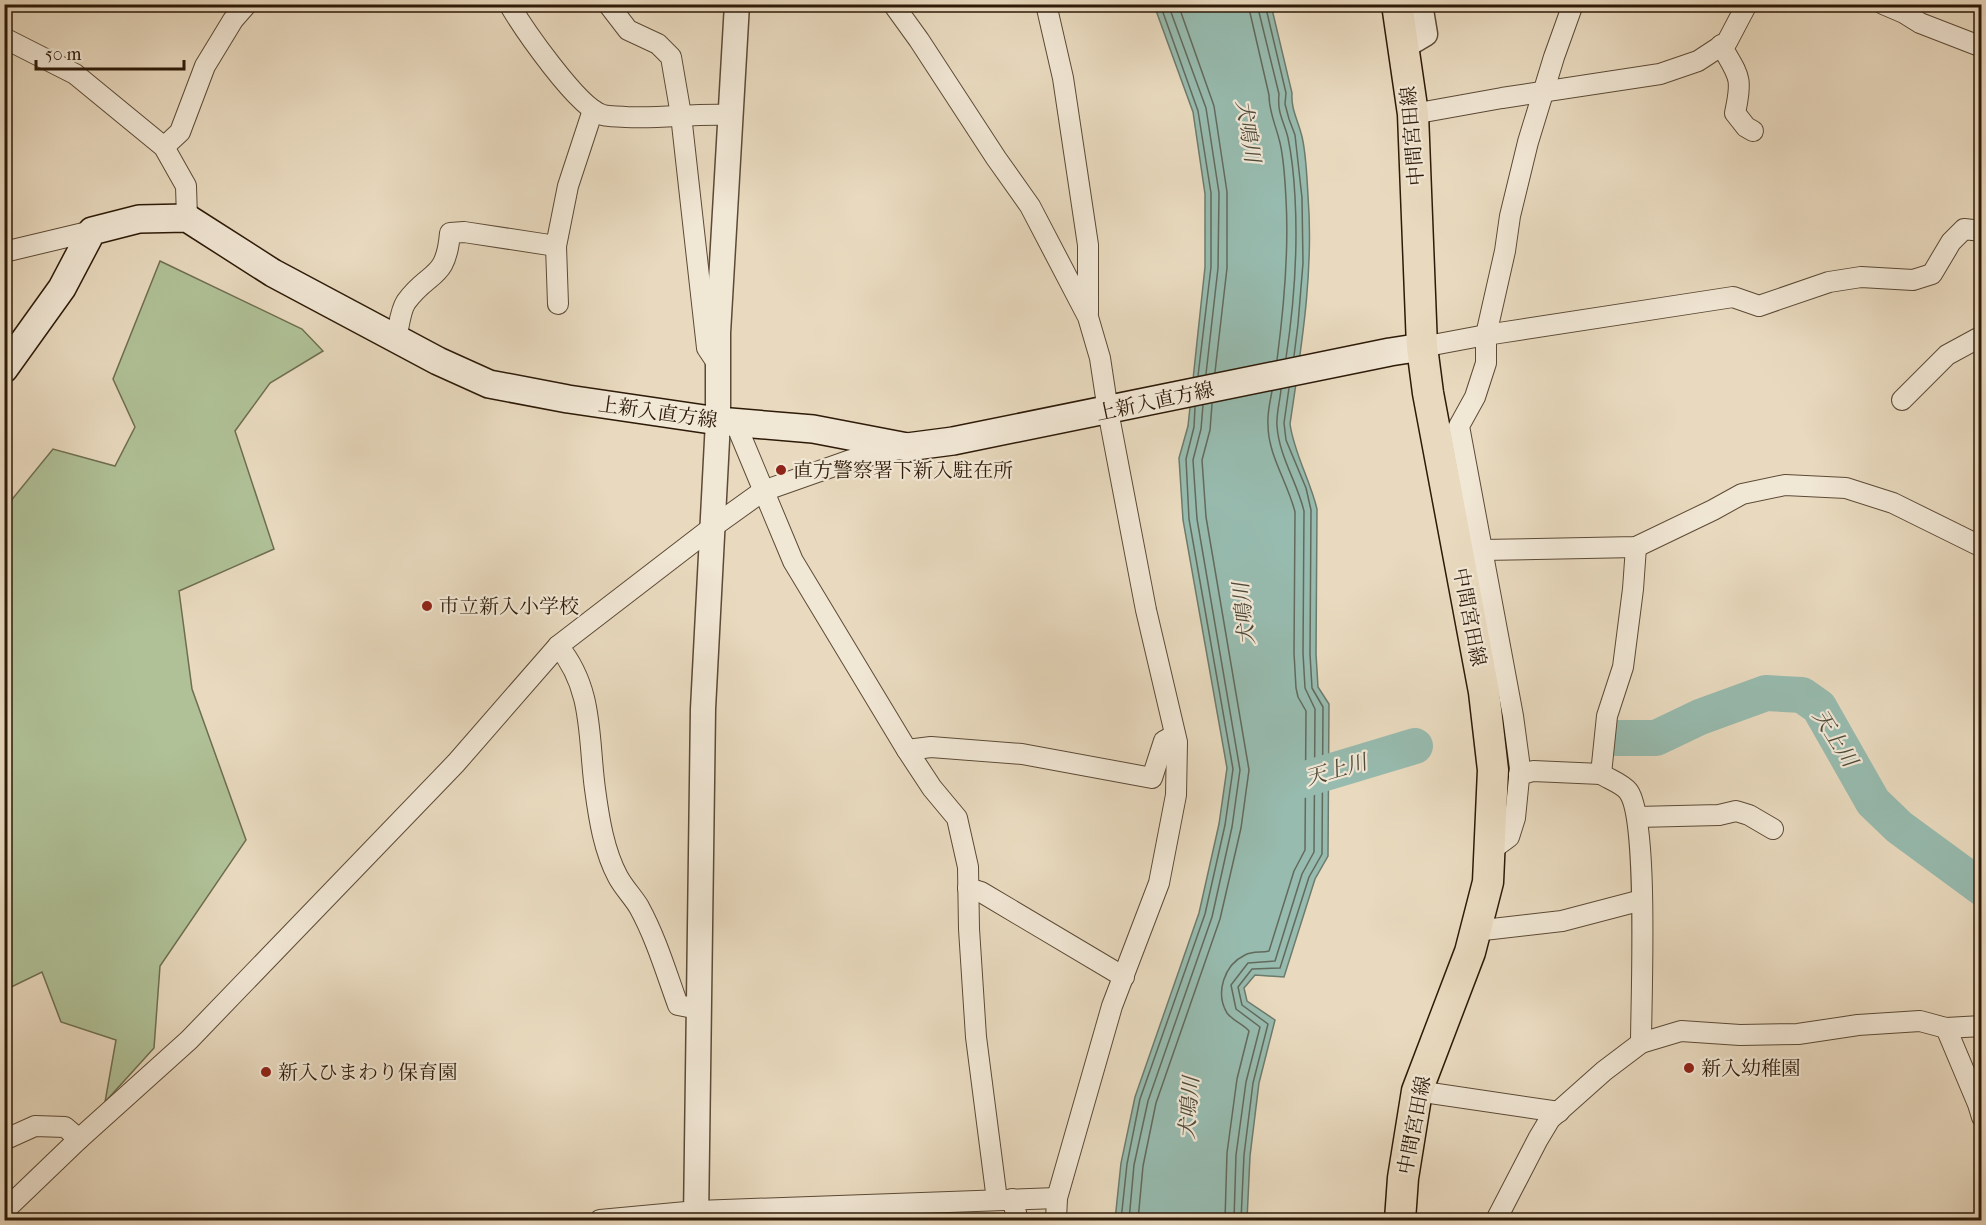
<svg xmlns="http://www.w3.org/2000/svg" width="1986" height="1225" font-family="'IM FELL French Canon','Noto Serif JP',serif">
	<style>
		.green { fill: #b0c197; stroke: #6e6e50; stroke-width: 1.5 }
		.water { fill: #97bbaf; stroke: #6d7b6c; stroke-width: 1.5 }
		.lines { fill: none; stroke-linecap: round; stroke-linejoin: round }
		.shore { stroke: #626a5c; stroke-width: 1.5 }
		.river { stroke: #97bbaf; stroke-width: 36 }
		.minor-casing { stroke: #5c4a36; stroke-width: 22 }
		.tertiary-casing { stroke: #5c4a36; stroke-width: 27 }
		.secondary-casing { stroke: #2d1a08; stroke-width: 30 }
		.primary-casing { stroke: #2d1a08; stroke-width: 33 }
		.minor { stroke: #f1e7d5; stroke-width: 20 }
		.tertiary { stroke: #f1e7d5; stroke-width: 24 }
		.secondary { stroke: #f1e7d5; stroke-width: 27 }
		.primary { stroke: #e9dabf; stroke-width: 30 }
		.poi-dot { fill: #8f2418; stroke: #f1e7d5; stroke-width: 2 }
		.labels { text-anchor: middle; stroke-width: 4.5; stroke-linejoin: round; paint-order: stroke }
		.street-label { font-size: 20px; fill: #2d1a08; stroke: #f1e7d5 }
		.poi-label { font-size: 20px; fill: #2d1a08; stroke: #f1e7d5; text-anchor: start }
		.water-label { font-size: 21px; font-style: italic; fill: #4d4a3a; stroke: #f1e7d5 }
	</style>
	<rect width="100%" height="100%" fill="#e9dabf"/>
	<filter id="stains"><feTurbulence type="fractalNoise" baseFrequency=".00333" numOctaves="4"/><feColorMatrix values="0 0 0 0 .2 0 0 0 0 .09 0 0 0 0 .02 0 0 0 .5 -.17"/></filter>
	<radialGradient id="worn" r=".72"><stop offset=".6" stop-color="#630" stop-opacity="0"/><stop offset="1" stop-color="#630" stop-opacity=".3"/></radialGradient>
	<!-- green -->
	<path class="green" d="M 160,261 L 302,329 L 323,351 L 270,383 L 235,431 L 274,549 L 179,591 L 192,689 L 246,840 L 160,966 L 154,1048 L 105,1102 L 116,1040 L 61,1022 L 42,972 L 5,990 L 5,508 L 53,449 L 115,466 L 135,427 L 113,379 Z"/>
	<!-- water -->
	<path class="water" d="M 1154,5 L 1271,5 L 1292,93 C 1291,109 1297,118 1301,133 C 1306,149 1307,179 1308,196 C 1314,273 1301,349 1290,424 C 1294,453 1310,480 1317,509 L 1316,654 L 1318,687 L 1329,704 L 1328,856 L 1315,879 L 1284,977 L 1255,975 L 1244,988 L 1247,1001 L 1275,1020 L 1259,1083 L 1250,1156 L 1247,1220 L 1115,1220 L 1121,1163 L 1135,1097 L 1199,913 L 1219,824 L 1227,768 L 1183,520 L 1179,458 L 1188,426 L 1205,267 L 1205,194 L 1193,112 Z"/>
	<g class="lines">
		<!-- shore -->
		<g class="shore">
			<path d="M 1160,4 L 1198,111 L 1211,193 L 1211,267 L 1198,376"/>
			<path d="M 1168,4 L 1206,108 L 1219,193 L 1218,268 L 1206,374"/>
			<path d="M 1178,4 L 1214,106 L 1227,192 L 1227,268 L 1215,372"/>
			<path d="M 1248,4 L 1269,95 C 1269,112 1275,123 1279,139 C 1284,156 1285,181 1286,199 C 1289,252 1284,307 1277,360"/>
			<path d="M 1257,4 L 1279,94 C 1277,114 1284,121 1288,138 C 1292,157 1294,178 1295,197 C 1298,251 1294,305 1286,358"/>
			<path d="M 1265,4 L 1286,93 L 1285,104 L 1289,119 L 1295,135 L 1302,198 L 1303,263 L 1298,324 L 1294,356"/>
			<path d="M 1121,1220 L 1127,1164 L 1140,1099 L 1205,914 L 1225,825 L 1233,769 L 1189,519 L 1186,459 L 1194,427 L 1195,407"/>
			<path d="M 1129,1220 L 1134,1165 L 1148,1101 L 1212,917 L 1232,827 L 1240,770 L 1197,519 L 1193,460 L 1201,429 L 1203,405"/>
			<path d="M 1138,1220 L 1143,1166 L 1156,1103 L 1220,919 L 1241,828 L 1249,770 L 1206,517 L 1202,460 L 1210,430 L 1212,404"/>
			<path d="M 1225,1220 L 1227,1153 L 1237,1079 L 1249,1031 C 1243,1024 1233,1021 1227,1013 C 1215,993 1224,965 1245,955 C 1253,951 1261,953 1269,951 L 1294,871 L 1305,850 L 1306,711 L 1298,697 L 1296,688 L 1294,653 L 1295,512 C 1288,483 1268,455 1268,425 C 1267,414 1270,402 1272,391"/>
			<path d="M 1234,1220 L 1236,1155 L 1246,1082 L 1260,1027 L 1236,1009 L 1231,985 L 1248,963 L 1275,961 L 1302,874 L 1314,852 L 1315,709 L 1305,688 L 1303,653 L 1304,511 C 1297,482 1279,456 1277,426 C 1276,415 1280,401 1281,389"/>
			<path d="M 1241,1220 L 1244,1155 L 1253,1083 L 1268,1024 L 1242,1005 L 1238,987 L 1252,969 L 1280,968 L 1309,877 L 1322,854 L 1323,707 L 1312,688 L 1310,654 L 1311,510 L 1306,488 L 1286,440 L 1284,423 L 1289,388"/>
		</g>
		<!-- river -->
		<g class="river">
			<path d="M 1617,738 L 1656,738 L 1700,717 L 1766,693 L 1802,695 L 1819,707 L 1873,802 L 1899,827 L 1982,888"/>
			<path d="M 1282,786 L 1415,746"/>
		</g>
		<!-- minor casing -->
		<g class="minor-casing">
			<g id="minor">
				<path d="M 509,4 C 523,28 578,108 603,115 C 609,117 619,116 626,117 C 661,119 695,113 731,115"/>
				<path d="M 608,4 L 628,30 L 658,44 L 671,57 L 681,115 L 707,348 L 717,363"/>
				<path d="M 893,4 L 919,40 L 996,158 L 1030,206 L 1088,317 L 1100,358 L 1108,411 L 1146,610 L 1177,742 L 1176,795 L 1159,883 L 1112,1006 L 1057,1198 L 1056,1220"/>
				<path d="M 1046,4 L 1063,78 L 1088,245 L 1088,313"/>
				<path d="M 1883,4 L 1904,13 L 1920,23 L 1982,47"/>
				<path d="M 4,38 L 75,74 L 164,147 L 186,186 L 187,218"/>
				<path d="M 1721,45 C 1739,77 1743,76 1735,113 L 1746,127 L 1753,131"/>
				<path d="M 1413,114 L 1502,98 L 1660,74 L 1698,61 L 1727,42 L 1747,4"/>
				<path d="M 164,147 L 180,132 L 205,66 L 233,20 L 247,4"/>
				<path d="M 556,246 L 558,304"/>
				<path d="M 4,252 L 92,231"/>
				<path d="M 396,339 C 399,327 400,311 406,302 C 429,270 446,281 450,233 L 464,232 L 556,246 L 568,186 L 593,110"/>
				<path d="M 1422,347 L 1486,335 L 1733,297 L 1759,306 L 1829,282 L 1861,277 L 1913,280 L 1932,274 L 1951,242 L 1964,229 L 1982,231"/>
				<path d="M 1902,400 L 1947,355 L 1982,336"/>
				<path d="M 735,422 L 793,561 L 907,750 L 932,788 L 957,818 L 968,867 L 969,929 L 976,1037 L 997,1200"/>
				<path d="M 1636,547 L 1633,589 L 1623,667 L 1607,716 L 1601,774 C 1609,779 1623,784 1628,791 C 1649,817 1641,1001 1641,1043 L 1681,1031 L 1740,1035 L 1798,1034 L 1858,1025 L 1920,1021 L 1946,1028 L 1982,1026"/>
				<path d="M 1482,550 L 1636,547 L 1713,510 L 1742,494 L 1785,485 L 1846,488 L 1893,503 L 1982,547"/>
				<path d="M 558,646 C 594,689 588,738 595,789 C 599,819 604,851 618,877 C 624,888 633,897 639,907 C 656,938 666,972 678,1005 L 699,1009"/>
				<path d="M 907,750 L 931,747 L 1022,754 L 1152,778 L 1164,741 L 1175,735"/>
				<path d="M 1519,775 L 1533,771 L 1601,774"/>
				<path d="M 1637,817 L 1719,815 L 1736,811 L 1749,815 L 1773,829"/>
				<path d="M 1490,851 L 1509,837 L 1515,818 L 1520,768 L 1513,716 L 1459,426 L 1475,397 L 1486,363 L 1486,335 L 1505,251 L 1510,216 L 1528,142 L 1554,57 L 1573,4"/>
				<path d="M 968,888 L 981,892 L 1124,977"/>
				<path d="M 1475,931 L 1562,921 L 1642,900"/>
				<path d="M 1946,1028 L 1978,1104 L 1982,1117"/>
				<path d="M 1417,1091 L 1559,1112"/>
				<path d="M 4,1140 L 35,1126 L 65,1127 L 79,1139"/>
				<path d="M 1012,1199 L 1018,1220"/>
				<path d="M 4,1211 L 79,1139 L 189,1040 L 456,763 L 558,646 L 714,526 L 763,491 L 851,460 L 899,449"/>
				<path d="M 600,1220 L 697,1211 L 1057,1198"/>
				<path d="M 1496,1220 L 1538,1139 L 1550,1119 L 1604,1071 L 1641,1043"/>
			</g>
		</g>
		<!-- tertiary casing -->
		<g class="tertiary-casing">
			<g id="tertiary">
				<path d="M 1403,47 L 1425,34 L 1420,4"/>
				<path d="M 696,1220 L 703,709 L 718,421 L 718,333 L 737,4"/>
			</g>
		</g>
		<!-- secondary casing -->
		<g class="secondary-casing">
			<path id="secondary" d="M 4,369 L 62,288 L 92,231 L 139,219 L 187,218 L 273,273 L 438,361 L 489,384 L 568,399 L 718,421 L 813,429 L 907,447 L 953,441 L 1390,352 L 1422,347"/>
		</g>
		<!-- primary casing -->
		<g class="primary-casing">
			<path id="primary" d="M 1397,4 L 1413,114 L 1422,347 L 1428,393 L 1484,692 L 1493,770 L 1488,882 L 1470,952 L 1417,1091 L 1403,1178 L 1400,1220"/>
		</g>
		<!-- minor -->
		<use href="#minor" class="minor"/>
		<!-- tertiary -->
		<use href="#tertiary" class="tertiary"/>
		<!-- secondary -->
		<use href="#secondary" class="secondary"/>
		<!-- primary -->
		<use href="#primary" class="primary"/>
	</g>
	<!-- markers -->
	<g class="poi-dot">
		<circle cx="781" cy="470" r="6"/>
		<circle cx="427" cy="606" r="6"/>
		<circle cx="1689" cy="1068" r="6"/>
		<circle cx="266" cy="1072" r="6"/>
	</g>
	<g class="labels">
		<!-- street labels -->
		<g class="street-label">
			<text transform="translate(1412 136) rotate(-95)" y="7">中間宮田線</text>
			<text transform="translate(1155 401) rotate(-12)" y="7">上新入直方線</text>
			<text transform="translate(658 412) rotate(8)" y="7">上新入直方線</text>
			<text transform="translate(1470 617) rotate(79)" y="7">中間宮田線</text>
			<text transform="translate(1414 1125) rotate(-79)" y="7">中間宮田線</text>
		</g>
		<!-- poi labels -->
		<g class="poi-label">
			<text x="793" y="477">直方警察署下新入駐在所</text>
			<text x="439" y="613">市立新入小学校</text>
			<text x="1701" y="1075">新入幼稚園</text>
			<text x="278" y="1079">新入ひまわり保育園</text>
		</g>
		<!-- water labels -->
		<g class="water-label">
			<text transform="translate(1248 131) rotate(81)" y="7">犬鳴川</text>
			<text transform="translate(1244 614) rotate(-96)" y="7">犬鳴川</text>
			<text transform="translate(1835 738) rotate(58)" y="7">天上川</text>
			<text transform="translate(1336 770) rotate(-16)" y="7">天上川</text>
			<text transform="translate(1189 1108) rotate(-86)" y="7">犬鳴川</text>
		</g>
	</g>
	<!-- margin -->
	<rect width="1986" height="1225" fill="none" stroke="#e9dabf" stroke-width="24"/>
	<rect x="6" y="6" width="1974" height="1213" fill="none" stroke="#2d1a08" stroke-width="3"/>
	<rect x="12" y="12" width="1962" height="1201" fill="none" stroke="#2d1a08" stroke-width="1.5"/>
	<!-- scale -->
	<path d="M36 60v9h148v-9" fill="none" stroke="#2d1a08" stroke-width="3"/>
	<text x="45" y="60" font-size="18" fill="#2d1a08" stroke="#f1e7d5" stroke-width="4.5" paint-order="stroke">50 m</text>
	<rect width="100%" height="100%" filter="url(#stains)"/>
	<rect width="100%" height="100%" fill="url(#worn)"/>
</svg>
